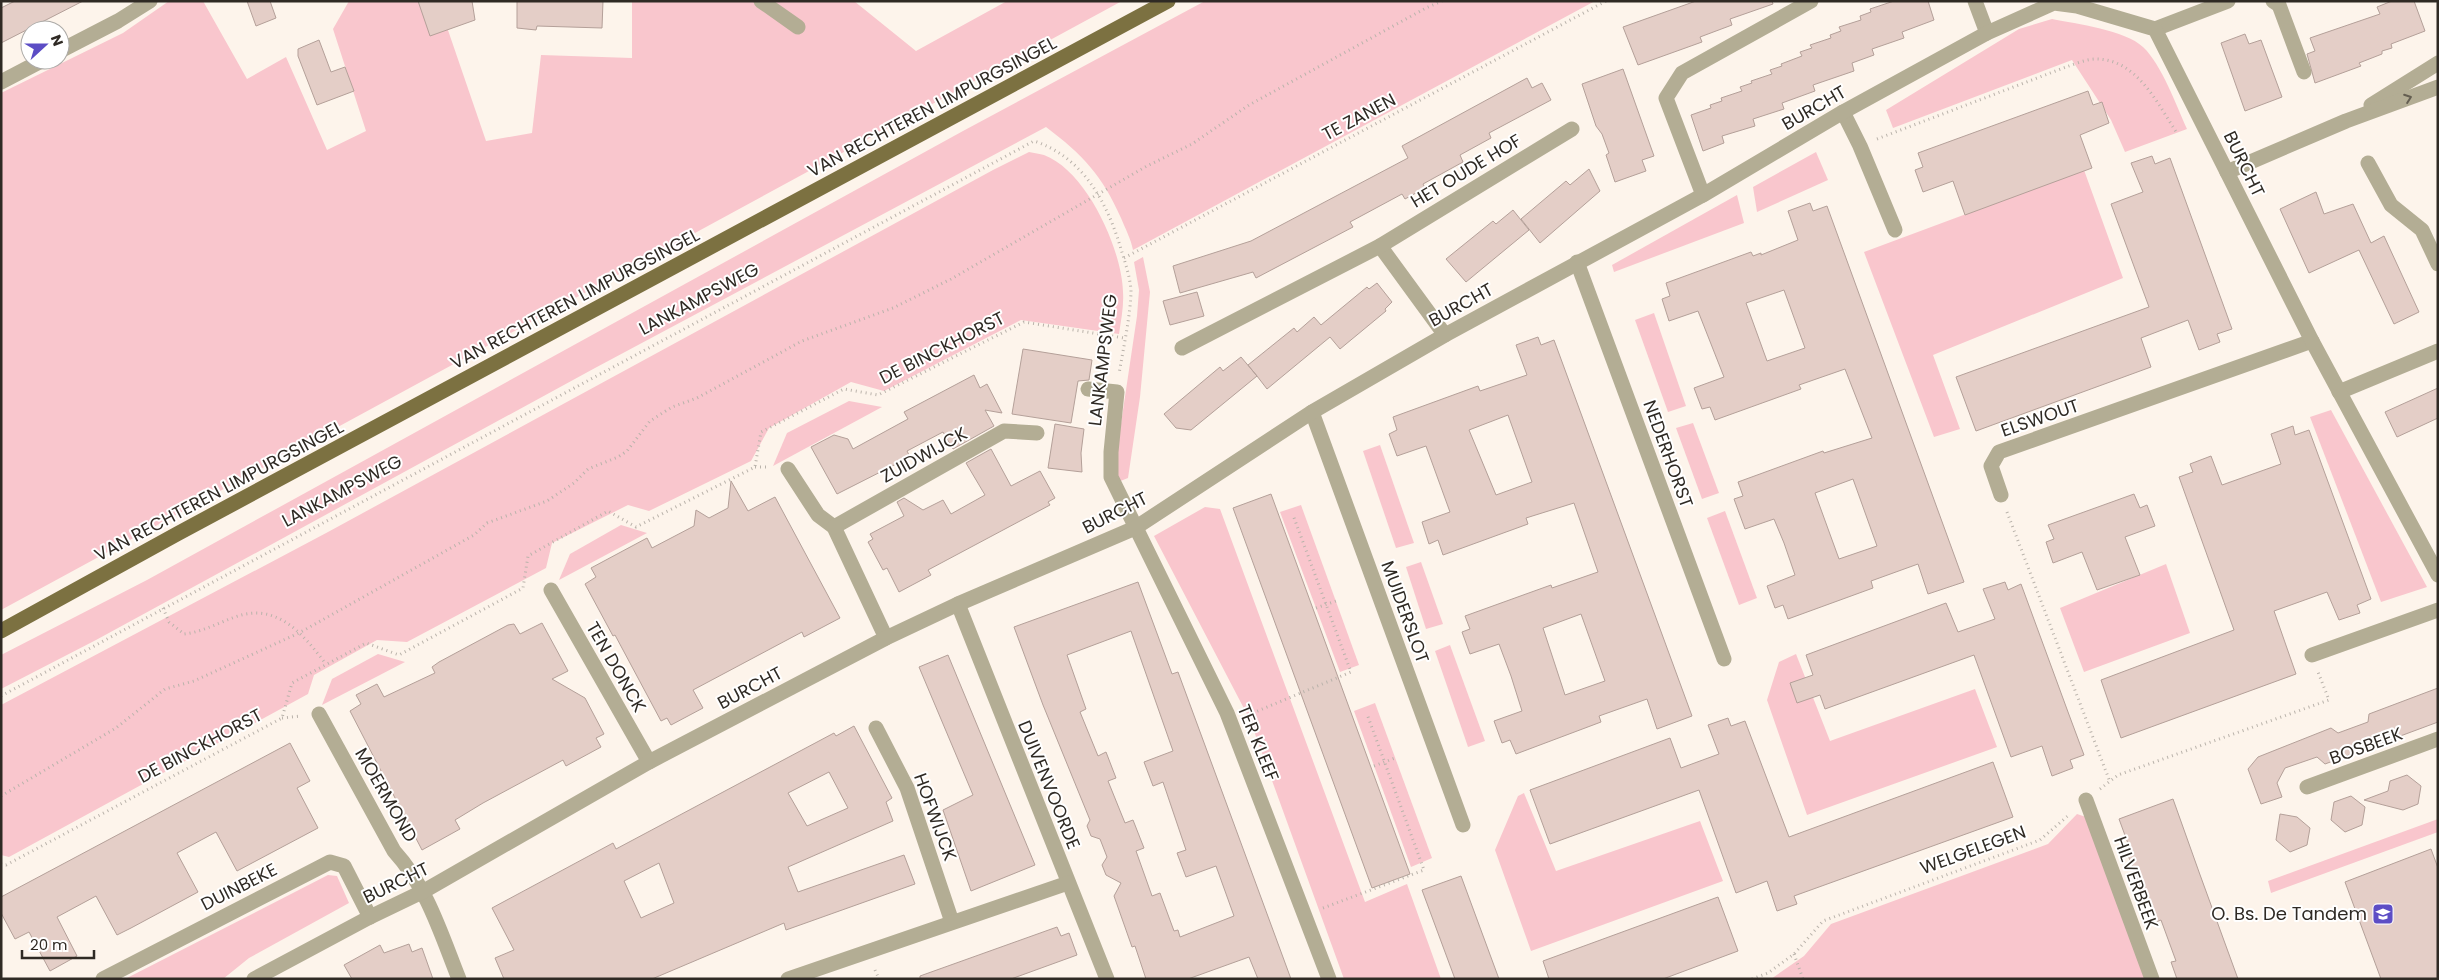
<svg xmlns="http://www.w3.org/2000/svg" width="2439" height="980" font-family="Poppins,sans-serif">
	<style>
		.green { fill: #f9c6cd }
		.building { fill: #e4cec7; stroke: #b4a099; fill-rule: evenodd }
		.lines { fill: none; stroke-linecap: round; stroke-linejoin: round }
		.path { stroke: #bab3ab; stroke-width: 3; stroke-dasharray: 1 4; stroke-linecap: butt }
		.minor { stroke: #b3ad94; stroke-width: 15 }
		.major { stroke: #7c7141; stroke-width: 15 }
		.oneway { stroke: #645e51 }
		.labels { text-anchor: middle; stroke-width: 4; stroke-linejoin: round; paint-order: stroke }
		.street-label { font-size: 18px; fill: #2f2a24; stroke: #fff }
		.poi-label { font-size: 18px; fill: #2f2a24; stroke: #fff; text-anchor: end }
	</style>
	<rect width="100%" height="100%" fill="#fdf4eb"/>
	<!-- green -->
	<g class="green">
		<path d="M 169,1 L 203,1 L 247,79 L 286,57 L 327,150 L 366,131 L 333,29 L 349,1 L 438,1 L 486,141 L 532,133 L 541,55 L 632,58 L 632,1 L 854,1 L 916,51 L 1007,1 L 1122,1 L 1,610 L 1,93 L 123,33 Z"/>
		<path d="M 1205,1 L 1595,1 L 1133,250 C 1131,239 1125,228 1121,218 C 1102,175 1083,155 1046,127 L 595,368 L 96,640 L 1,689 L 1,655 L 147,580 L 963,131 Z"/>
		<path d="M 2052,19 C 2077,24 2125,30 2143,47 C 2162,65 2176,105 2187,129 L 2125,152 L 2111,120 L 2072,60 L 1893,128 L 1886,110 L 2019,29 Z"/>
		<path d="M 1029,152 C 1034,153 1040,154 1044,155 C 1087,171 1122,250 1123,292 C 1124,306 1121,320 1119,334 L 1021,320 L 884,391 L 851,382 L 769,428 L 751,461 L 649,511 L 628,505 L 552,543 L 546,568 L 407,642 L 377,640 L 314,675 L 308,694 L 9,857 L 1,855 L 1,705 L 328,532 L 993,170 Z"/>
		<path d="M 1816,152 L 1828,180 L 1757,212 L 1753,187 Z"/>
		<path d="M 2084,170 L 2123,278 L 1933,355 L 1960,429 L 1934,437 L 1864,252 Z"/>
		<path d="M 1737,195 L 1744,223 L 1614,272 L 1612,265 Z"/>
		<path d="M 1143,257 L 1150,292 L 1140,397 L 1128,478 L 1118,482 L 1115,464 L 1137,316 L 1139,290 L 1134,262 Z"/>
		<path d="M 1654,313 L 1686,406 L 1668,412 L 1635,320 Z"/>
		<path d="M 849,401 L 882,407 L 773,466 L 787,433 Z"/>
		<path d="M 2331,410 L 2427,587 L 2381,602 L 2310,417 Z"/>
		<path d="M 1693,423 L 1719,493 L 1702,499 L 1676,428 Z"/>
		<path d="M 1380,445 L 1414,543 L 1396,548 L 1363,451 Z"/>
		<path d="M 1301,505 L 1359,665 L 1340,672 L 1280,512 Z"/>
		<path d="M 1205,507 L 1220,509 L 1365,902 L 1407,884 L 1441,979 L 1344,979 L 1250,720 L 1154,536 Z"/>
		<path d="M 1725,511 L 1757,598 L 1739,605 L 1707,518 Z"/>
		<path d="M 621,525 L 647,533 L 559,580 L 570,554 Z"/>
		<path d="M 1421,562 L 1443,624 L 1426,629 L 1406,567 Z"/>
		<path d="M 2166,564 L 2190,633 L 2084,672 L 2060,608 Z"/>
		<path d="M 1450,645 L 1485,741 L 1468,747 L 1435,651 Z"/>
		<path d="M 378,654 L 405,662 L 322,705 L 332,679 Z"/>
		<path d="M 1796,654 L 1830,741 L 1975,689 L 1997,747 L 1807,815 L 1767,700 L 1779,662 Z"/>
		<path d="M 1375,703 L 1432,858 L 1411,867 L 1354,711 Z"/>
		<path d="M 1524,793 L 1556,871 L 1700,821 L 1723,881 L 1531,951 L 1495,850 L 1518,796 Z"/>
		<path d="M 2077,814 L 2089,818 L 2148,979 L 1771,979 L 1804,956 L 1831,924 L 2048,844 Z"/>
		<path d="M 2438,819 L 2438,832 L 2271,893 L 2268,881 Z"/>
		<path d="M 328,875 L 337,876 L 349,903 L 249,958 L 223,979 L 125,979 Z"/>
	</g>
	<!-- building -->
	<g class="building">
		<path d="M 15,1 L 83,1 L 1,43 L 1,8 Z"/>
		<path d="M 247,1 L 270,1 L 276,18 L 256,26 Z"/>
		<path d="M 418,1 L 472,1 L 475,20 L 430,36 Z"/>
		<path d="M 517,1 L 603,1 L 602,28 L 537,26 L 536,30 L 517,28 Z"/>
		<path d="M 1696,1 L 1772,1 L 1773,4 L 1730,19 L 1732,25 L 1700,37 L 1702,42 L 1638,65 L 1623,27 Z"/>
		<path d="M 1894,1 L 1928,1 L 1934,20 L 1902,32 L 1904,38 L 1872,49 L 1874,55 L 1852,63 L 1854,71 L 1813,85 L 1815,91 L 1782,103 L 1784,109 L 1753,119 L 1755,126 L 1722,136 L 1724,143 L 1703,151 L 1691,115 L 1711,108 L 1710,105 L 1722,101 L 1721,98 L 1742,91 L 1740,87 L 1752,83 L 1751,81 L 1772,74 L 1770,70 L 1782,66 L 1781,64 L 1802,56 L 1800,52 L 1812,48 L 1810,45 L 1831,38 L 1830,35 L 1841,31 L 1839,27 L 1861,20 L 1860,16 L 1871,12 L 1870,9 Z"/>
		<path d="M 2392,1 L 2414,1 L 2425,31 L 2391,44 L 2392,48 L 2382,51 L 2382,54 L 2359,63 L 2361,66 L 2315,83 L 2307,54 L 2315,51 L 2310,38 L 2380,14 L 2377,7 Z"/>
		<path d="M 2245,34 L 2249,44 L 2261,40 L 2282,97 L 2245,111 L 2221,43 Z"/>
		<path d="M 319,40 L 331,72 L 345,67 L 354,91 L 317,105 L 298,56 L 298,49 Z"/>
		<path d="M 1623,69 L 1654,156 L 1642,160 L 1646,171 L 1615,182 L 1606,155 L 1609,153 L 1602,134 L 1596,126 L 1582,84 Z"/>
		<path d="M 1527,78 L 1532,88 L 1542,83 L 1551,100 L 1489,133 L 1491,138 L 1460,155 L 1463,162 L 1423,184 L 1425,188 L 1405,199 L 1402,194 L 1350,222 L 1353,227 L 1256,278 L 1253,272 L 1180,293 L 1173,266 L 1251,241 L 1408,158 L 1402,146 Z"/>
		<path d="M 2088,91 L 2093,105 L 2102,102 L 2109,123 L 2080,135 L 2092,168 L 1965,215 L 1953,181 L 1923,192 L 1915,170 L 1923,167 L 1918,153 Z"/>
		<path d="M 2152,156 L 2155,164 L 2170,158 L 2232,329 L 2217,334 L 2220,342 L 2199,350 L 2188,320 L 2141,338 L 2151,367 L 1976,431 L 1956,377 L 2149,307 L 2111,204 L 2143,192 L 2131,163 Z"/>
		<path d="M 1589,169 L 1600,191 L 1540,243 L 1521,219 L 1566,181 L 1570,185 Z"/>
		<path d="M 2316,192 L 2324,214 L 2353,204 L 2371,243 L 2384,236 L 2419,312 L 2394,324 L 2359,250 L 2309,273 L 2280,209 Z"/>
		<path d="M 1810,203 L 1813,211 L 1827,206 L 1964,582 L 1928,594 L 1918,564 L 1871,581 L 1873,588 L 1788,619 L 1783,605 L 1775,608 L 1767,586 L 1795,575 L 1784,543 L 1774,519 L 1745,529 L 1734,499 L 1743,496 L 1738,482 L 1823,451 L 1824,453 L 1872,438 L 1845,369 L 1799,385 L 1801,389 L 1715,420 L 1710,407 L 1702,409 L 1694,388 L 1724,377 L 1698,311 L 1669,321 L 1662,299 L 1670,296 L 1666,283 L 1751,252 L 1753,256 L 1761,253 L 1761,255 L 1798,240 L 1788,211 ZM 1784,290 L 1805,348 L 1767,361 L 1746,303 ZM 1853,479 L 1877,546 L 1839,559 L 1815,493 Z"/>
		<path d="M 1513,210 L 1529,230 L 1466,282 L 1446,259 L 1493,221 L 1496,224 Z"/>
		<path d="M 1377,283 L 1392,302 L 1385,309 L 1386,311 L 1340,349 L 1330,337 L 1267,389 L 1257,376 L 1191,430 L 1176,428 L 1164,414 L 1220,367 L 1223,371 L 1241,357 L 1257,376 L 1248,365 L 1294,328 L 1297,332 L 1314,317 L 1321,325 L 1367,287 L 1369,289 Z"/>
		<path d="M 1197,292 L 1204,316 L 1170,325 L 1163,301 Z"/>
		<path d="M 1538,337 L 1541,345 L 1554,340 L 1692,716 L 1657,729 L 1647,699 L 1599,716 L 1601,722 L 1516,754 L 1510,740 L 1502,743 L 1494,721 L 1522,711 L 1511,676 L 1499,644 L 1470,654 L 1462,632 L 1470,629 L 1465,616 L 1551,585 L 1552,588 L 1598,572 L 1574,503 L 1526,518 L 1528,524 L 1443,555 L 1438,540 L 1429,544 L 1422,522 L 1450,512 L 1426,446 L 1397,456 L 1389,434 L 1397,430 L 1393,417 L 1478,386 L 1480,391 L 1527,375 L 1516,345 ZM 1508,415 L 1532,482 L 1496,495 L 1469,430 ZM 1581,614 L 1605,681 L 1565,695 L 1543,628 Z"/>
		<path d="M 1023,349 L 1092,360 L 1089,380 L 1078,381 L 1071,423 L 1012,414 Z"/>
		<path d="M 974,375 L 980,388 L 987,384 L 1002,413 L 985,410 L 994,426 L 953,449 L 943,432 L 907,451 L 910,457 L 837,494 L 811,447 L 834,435 L 848,439 L 853,449 L 908,419 L 904,412 Z"/>
		<path d="M 2438,388 L 2438,418 L 2397,437 L 2385,412 Z"/>
		<path d="M 1055,424 L 1084,429 L 1081,453 L 1082,472 L 1048,468 Z"/>
		<path d="M 2293,426 L 2295,435 L 2309,430 L 2371,599 L 2357,605 L 2360,613 L 2339,620 L 2327,592 L 2274,611 L 2296,674 L 2121,738 L 2101,680 L 2234,630 L 2179,477 L 2193,472 L 2190,464 L 2211,456 L 2222,485 L 2281,464 L 2271,434 Z"/>
		<path d="M 991,449 L 1011,486 L 1040,471 L 1055,498 L 1048,502 L 1050,505 L 928,570 L 931,575 L 899,592 L 887,568 L 883,570 L 876,557 L 868,542 L 873,539 L 870,534 L 904,516 L 897,502 L 904,498 L 923,510 L 943,500 L 951,514 L 985,495 L 966,463 Z"/>
		<path d="M 731,481 L 748,511 L 775,497 L 840,618 L 804,637 L 802,632 L 693,690 L 703,708 L 671,725 L 667,718 L 661,721 L 615,635 L 613,636 L 585,584 L 596,577 L 591,568 L 647,538 L 652,548 L 694,526 L 696,510 L 709,518 L 728,508 Z"/>
		<path d="M 1271,494 L 1410,874 L 1372,888 L 1233,508 Z"/>
		<path d="M 2134,494 L 2140,508 L 2147,505 L 2155,526 L 2125,537 L 2140,575 L 2097,590 L 2082,552 L 2053,563 L 2046,542 L 2054,539 L 2048,525 Z"/>
		<path d="M 1138,582 L 1172,674 L 1178,672 L 1291,979 L 1258,979 L 1249,957 L 1188,979 L 1146,979 L 1135,946 L 1132,947 L 1114,896 L 1121,883 L 1106,875 L 1102,865 L 1107,857 L 1100,839 L 1091,836 L 1087,826 L 1090,820 L 1043,705 L 1014,627 ZM 1131,631 L 1173,751 L 1144,762 L 1153,786 L 1163,782 L 1186,850 L 1177,853 L 1186,877 L 1216,866 L 1234,916 L 1180,937 L 1178,930 L 1174,931 L 1160,893 L 1152,896 L 1136,851 L 1144,848 L 1133,820 L 1125,823 L 1108,781 L 1116,778 L 1106,752 L 1098,756 L 1080,712 L 1086,709 L 1067,655 Z"/>
		<path d="M 2005,582 L 2008,590 L 2021,584 L 2068,712 L 2084,755 L 2070,760 L 2073,768 L 2052,776 L 2042,746 L 2011,757 L 1974,655 L 1825,709 L 1820,695 L 1797,703 L 1790,683 L 1813,675 L 1806,655 L 1946,603 L 1958,632 L 1995,619 L 1983,589 Z"/>
		<path d="M 542,623 L 568,671 L 552,679 L 585,698 L 604,734 L 596,738 L 601,747 L 566,766 L 563,760 L 483,803 L 455,820 L 460,829 L 422,850 L 350,711 L 361,704 L 356,695 L 377,684 L 384,697 L 435,673 L 432,667 L 439,662 L 508,625 L 514,624 L 520,634 Z"/>
		<path d="M 948,655 L 1035,865 L 971,891 L 943,810 L 973,795 L 919,667 Z"/>
		<path d="M 2438,688 L 2438,722 L 2325,764 L 2317,757 L 2285,768 L 2277,783 L 2282,797 L 2261,804 L 2248,769 L 2258,757 L 2331,728 L 2338,733 L 2368,722 L 2369,714 Z"/>
		<path d="M 1728,718 L 1731,726 L 1745,721 L 1789,837 L 1993,762 L 2013,817 L 1794,896 L 1797,904 L 1777,911 L 1767,881 L 1736,893 L 1699,790 L 1550,844 L 1530,790 L 1670,738 L 1681,768 L 1719,754 L 1708,725 Z"/>
		<path d="M 854,726 L 892,798 L 886,802 L 893,821 L 788,867 L 798,892 L 904,855 L 915,884 L 786,930 L 784,923 L 652,979 L 504,979 L 495,958 L 514,950 L 492,908 L 613,843 L 616,849 L 834,733 L 836,736 ZM 829,772 L 848,808 L 807,826 L 788,793 ZM 659,863 L 674,903 L 641,918 L 624,881 Z"/>
		<path d="M 290,743 L 310,781 L 297,788 L 318,828 L 237,871 L 216,832 L 177,853 L 198,892 L 131,928 L 117,935 L 96,896 L 57,917 L 77,956 L 50,971 L 29,932 L 15,939 L 1,913 L 1,897 Z"/>
		<path d="M 2407,775 L 2421,786 L 2418,804 L 2403,810 L 2364,800 L 2388,791 L 2390,781 Z"/>
		<path d="M 2351,796 L 2365,807 L 2362,825 L 2345,832 L 2331,820 L 2334,802 Z"/>
		<path d="M 2173,799 L 2199,872 L 2238,979 L 2177,979 L 2171,962 L 2176,961 L 2161,920 L 2156,922 L 2145,891 L 2142,892 L 2126,850 L 2130,849 L 2119,819 Z"/>
		<path d="M 2280,814 L 2297,817 L 2310,828 L 2307,845 L 2290,852 L 2276,840 Z"/>
		<path d="M 2431,849 L 2438,868 L 2438,979 L 2381,979 L 2345,882 Z"/>
		<path d="M 1461,876 L 1499,979 L 1455,979 L 1422,890 Z"/>
		<path d="M 1718,897 L 1738,951 L 1663,979 L 1549,979 L 1543,961 Z"/>
		<path d="M 1057,927 L 1061,936 L 1069,933 L 1077,955 L 1011,979 L 920,979 L 920,976 Z"/>
		<path d="M 409,944 L 412,952 L 422,948 L 433,979 L 352,979 L 344,965 L 380,945 L 384,953 Z"/>
	</g>
	<g class="lines">
		<!-- path -->
		<g class="path">
			<path d="M 1877,139 L 2066,67 C 2075,64 2086,59 2096,59 C 2137,59 2157,103 2177,133"/>
			<path d="M 1124,258 L 1606,1"/>
			<path d="M 755,467 L 769,467"/>
			<path d="M 2007,512 L 2110,782"/>
			<path d="M 163,608 L 169,622 L 184,634 C 202,632 218,623 235,617 C 277,602 302,633 326,664"/>
			<path d="M 1316,608 L 1336,601"/>
			<path d="M 1,696 L 1034,141 C 1083,157 1107,202 1121,249 C 1125,262 1130,277 1131,290 C 1131,313 1123,350 1119,374"/>
			<path d="M 1248,715 L 1351,672 L 1293,515"/>
			<path d="M 282,718 L 301,716"/>
			<path d="M 1374,766 L 1395,758"/>
			<path d="M 2100,789 L 2118,775 L 2329,700 L 2318,672"/>
			<path d="M 1,796 L 116,728 L 165,689 L 194,681 L 299,633 L 474,535 L 487,523 L 547,501 L 574,483 L 588,469 L 618,457 L 627,451 L 650,421 L 672,407 L 697,398 L 802,341 L 893,308 L 951,279 L 1147,166 L 1192,144 L 1249,105 L 1426,8 L 1442,1"/>
			<path d="M 1,864 L 6,865 L 282,718 L 292,683 L 366,643 L 399,655 L 523,588 L 528,556 L 608,511 L 636,527 L 755,467 L 761,432 L 844,389 L 878,395 L 1024,322 L 1124,338"/>
			<path d="M 1323,908 L 1424,870 L 1367,714"/>
			<path d="M 1794,954 L 1803,979"/>
			<path d="M 875,970 L 879,979"/>
			<path d="M 1752,979 L 1768,973 L 1794,954 L 1823,921 L 2040,840 L 2070,814"/>
		</g>
		<!-- minor -->
		<g class="minor">
			<path d="M 761,1 L 798,27"/>
			<path d="M 1975,1 L 1987,33"/>
			<path d="M 2273,1 L 2279,5 L 2304,72"/>
			<path d="M 2155,29 L 2228,1"/>
			<path d="M 60,51 L 118,21 L 150,1"/>
			<path d="M 1,82 L 43,60"/>
			<path d="M 2371,105 L 2438,63"/>
			<path d="M 1843,112 L 1860,146 L 1895,230"/>
			<path d="M 2368,163 L 2391,205 L 2422,230 L 2438,264"/>
			<path d="M 2227,172 L 2346,121 L 2438,87"/>
			<path d="M 1703,195 L 1666,98 L 1682,73 L 1811,1"/>
			<path d="M 1380,246 L 1445,335"/>
			<path d="M 1577,262 L 1724,659"/>
			<path d="M 1182,348 L 1380,246 L 1572,129"/>
			<path d="M 1088,389 L 1117,392 L 1111,452 L 1111,477 L 1227,713 L 1329,979"/>
			<path d="M 2339,392 L 2438,351"/>
			<path d="M 1312,412 L 1463,825"/>
			<path d="M 788,469 L 818,515 L 834,527 L 886,638"/>
			<path d="M 2001,495 L 1991,466 L 1999,452 L 2312,341"/>
			<path d="M 834,527 L 1004,431 L 1037,433"/>
			<path d="M 551,590 L 649,762"/>
			<path d="M 958,604 L 1107,979"/>
			<path d="M 2312,655 L 2438,610"/>
			<path d="M 319,714 L 394,851 C 427,887 441,934 459,979"/>
			<path d="M 876,728 L 907,788 L 952,922"/>
			<path d="M 2307,787 L 2438,739"/>
			<path d="M 2086,800 L 2152,979"/>
			<path d="M 103,979 L 330,862 L 344,866 L 370,917"/>
			<path d="M 254,979 L 370,917 L 424,891 L 649,762 L 886,638 L 958,604 L 1135,528 L 1312,412 L 1445,335 L 1703,195 L 1843,112 L 1987,33 L 2054,3 L 2077,6 L 2155,29 L 2312,341 L 2438,575"/>
			<path d="M 788,979 L 1068,883"/>
		</g>
		<!-- major -->
		<path class="major" d="M 1,631 L 177,534 L 1168,1"/>
	</g>
	<!-- one-way arrows -->
	<defs><path id="oneway-chevron" d="M-2-3.5L2.5 0L-2 3.5" fill="none" stroke-width="1.6" stroke-linecap="round" stroke-linejoin="round" transform="scale(1.25)"/></defs>
	<use class="oneway" href="#oneway-chevron" transform="translate(2408 98) rotate(-20)"/>
	<!-- icons -->
	<defs>
		<g id="school-square" transform="scale(1.125)"><rect x="-9" y="-9" width="18" height="18" rx="4" fill="#5c4dc5" stroke="#fff"/><path d="M0-5L7-2L0 1L-7-2ZM-4 1L0 2.5L4 1V4Q0 6-4 4Z" fill="#fff"/></g>
	</defs>
	<g fill-rule="evenodd">
		<use href="#school-square" x="2383" y="914"/>
	</g>
	<g class="labels">
		<!-- street labels -->
		<g class="street-label">
			<text transform="translate(932 107) rotate(-28)" y="6">VAN RECHTEREN LIMPURGSINGEL</text>
			<text transform="translate(1814 108) rotate(-30)" y="6">BURCHT</text>
			<text transform="translate(1359 117) rotate(-28)" y="6">TE ZANEN</text>
			<text transform="translate(2244 164) rotate(64)" y="6">BURCHT</text>
			<text transform="translate(1466 171) rotate(-31)" y="6">HET OUDE HOF</text>
			<text transform="translate(575 299) rotate(-28)" y="6">VAN RECHTEREN LIMPURGSINGEL</text>
			<text transform="translate(699 299) rotate(-28)" y="6">LANKAMPSWEG</text>
			<text transform="translate(1461 305) rotate(-29)" y="6">BURCHT</text>
			<text transform="translate(942 348) rotate(-27)" y="6">DE BINCKHORST</text>
			<text transform="translate(1103 360) rotate(-83)" y="6">LANKAMPSWEG</text>
			<text transform="translate(2040 418) rotate(-19)" y="6">ELSWOUT</text>
			<text transform="translate(1668 454) rotate(70)" y="6">NEDERHORST</text>
			<text transform="translate(924 455) rotate(-29)" y="6">ZUIDWIJCK</text>
			<text transform="translate(219 491) rotate(-28)" y="6">VAN RECHTEREN LIMPURGSINGEL</text>
			<text transform="translate(342 491) rotate(-28)" y="6">LANKAMPSWEG</text>
			<text transform="translate(1115 513) rotate(-27)" y="6">BURCHT</text>
			<text transform="translate(1405 612) rotate(70)" y="6">MUIDERSLOT</text>
			<text transform="translate(616 667) rotate(60)" y="6">TEN DONCK</text>
			<text transform="translate(750 688) rotate(-28)" y="6">BURCHT</text>
			<text transform="translate(1258 743) rotate(68)" y="6">TER KLEEF</text>
			<text transform="translate(200 746) rotate(-28)" y="6">DE BINCKHORST</text>
			<text transform="translate(2366 746) rotate(-20)" y="6">BOSBEEK</text>
			<text transform="translate(1049 785) rotate(68)" y="6">DUIVENVOORDE</text>
			<text transform="translate(386 795) rotate(60)" y="6">MOERMOND</text>
			<text transform="translate(935 817) rotate(70)" y="6">HOFWIJCK</text>
			<text transform="translate(1973 850) rotate(-20)" y="6">WELGELEGEN</text>
			<text transform="translate(396 883) rotate(-26)" y="6">BURCHT</text>
			<text transform="translate(2136 883) rotate(70)" y="6">HILVERBEEK</text>
			<text transform="translate(239 887) rotate(-27)" y="6">DUINBEKE</text>
		</g>
		<!-- poi labels -->
		<g class="poi-label">
			<text x="2367" y="920">O. Bs. De Tandem</text>
		</g>
	</g>
	<!-- border -->
	<rect width="2439" height="980" fill="none" stroke="#2f2a24" stroke-width="5"/>
	<!-- north arrow -->
	<g transform="translate(45 45) rotate(69)"><circle r="24" fill="#ffffff" stroke="#acaaa7"/>
	<path d="M0-4L9 19L0 12L-9 19Z" fill="#5c4dc5"/>
	<text y="-8" font-size="14" font-weight="bold" text-anchor="middle" fill="#2f2a24">N</text>
	</g>
	<!-- scale -->
	<path d="M22 950v8h72v-8" fill="none" stroke="#2f2a24" stroke-width="2.5"/>
	<text x="30" y="950" font-size="15" fill="#2f2a24" stroke="#ffffff" stroke-width="4" paint-order="stroke">20 m</text>
</svg>
